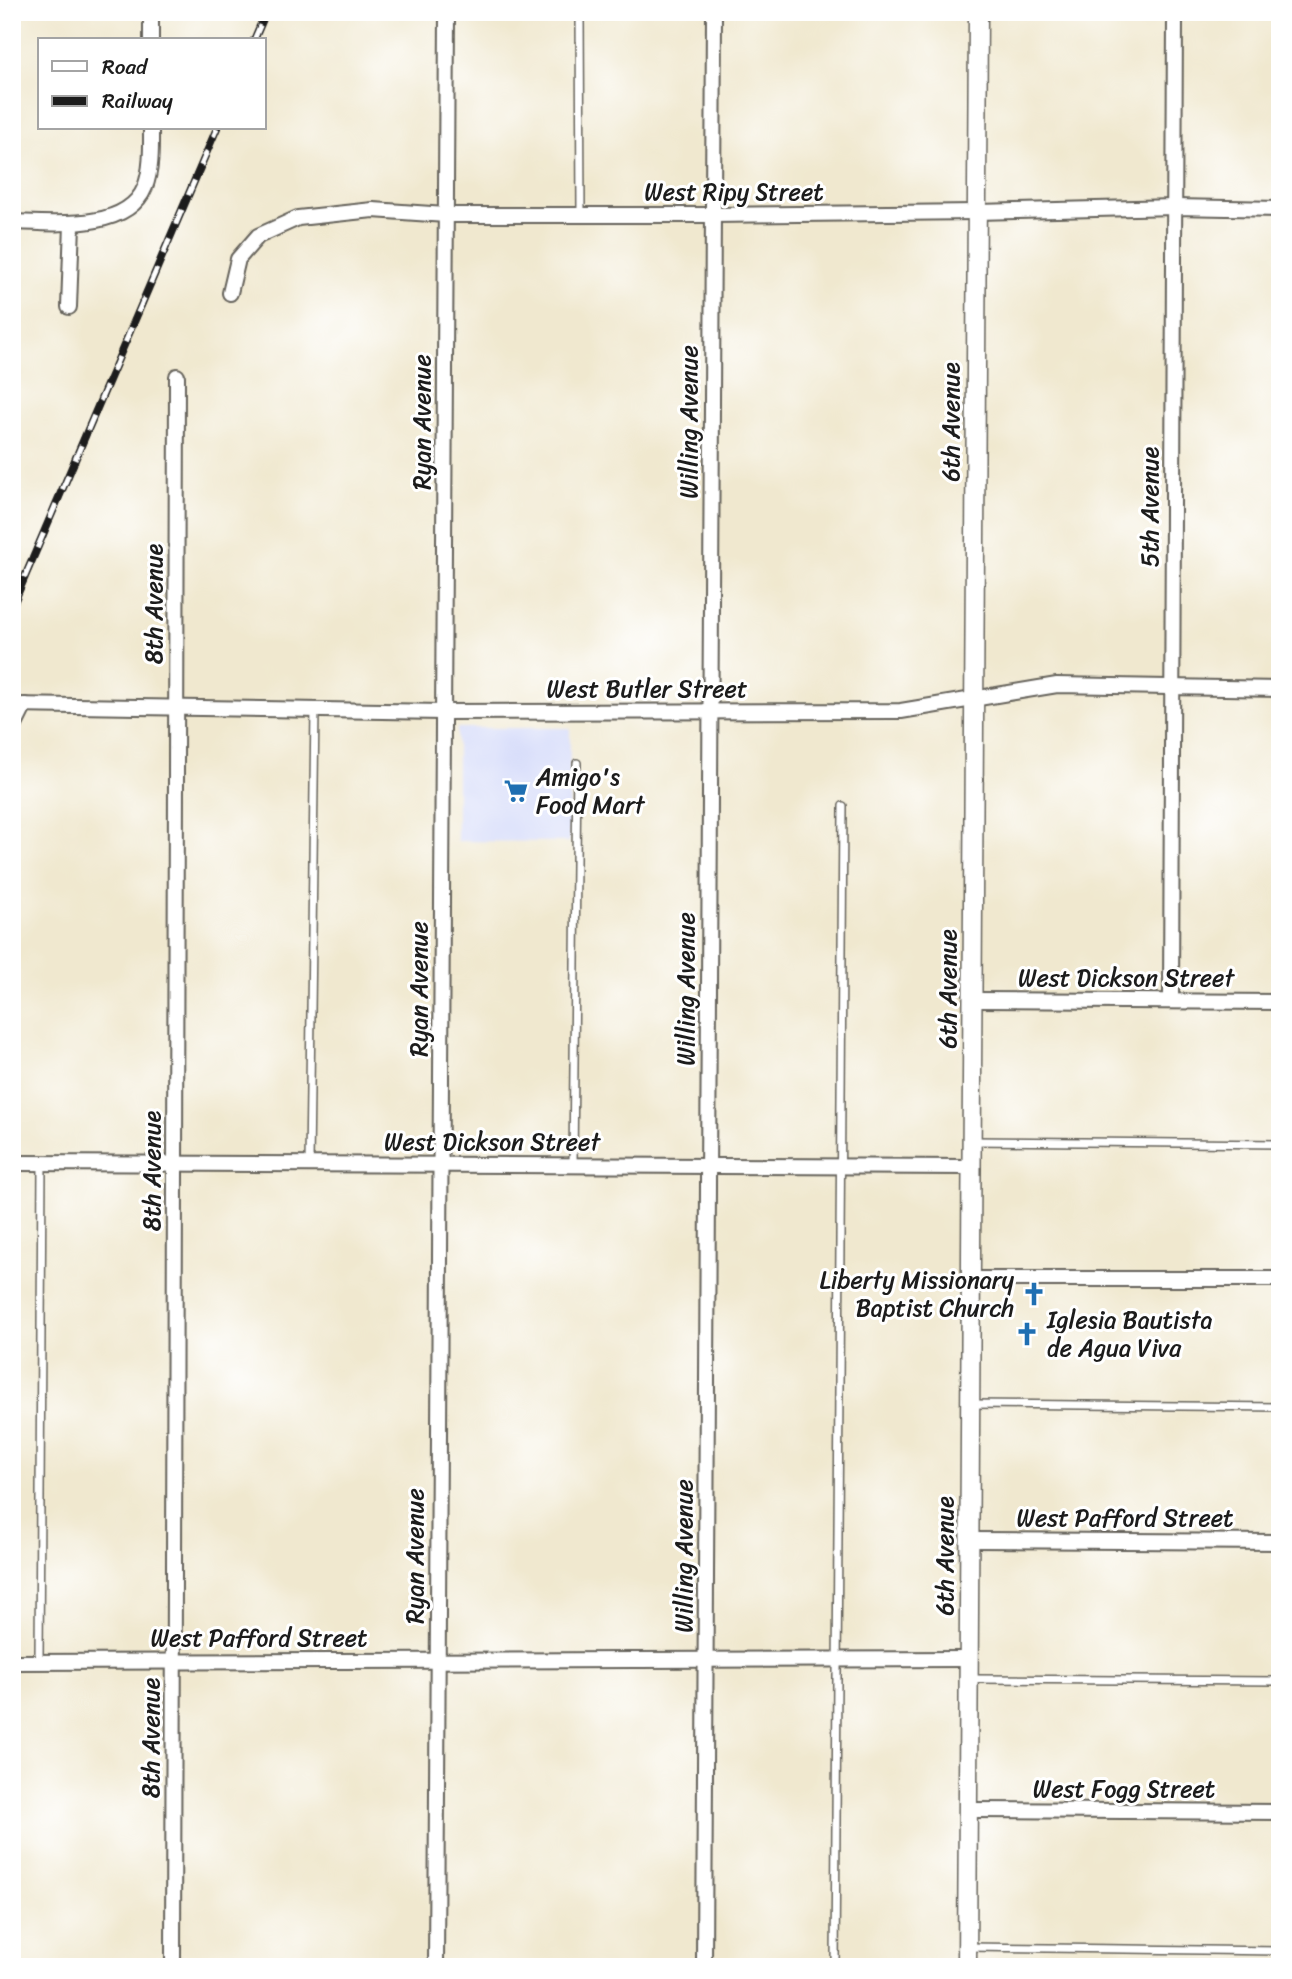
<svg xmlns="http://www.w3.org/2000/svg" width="1292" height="1979" font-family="Sriracha,sans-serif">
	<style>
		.built { fill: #d3d9f9 }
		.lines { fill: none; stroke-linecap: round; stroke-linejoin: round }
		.service-casing { stroke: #66635b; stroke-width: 10 }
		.minor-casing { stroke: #66635b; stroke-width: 18 }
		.tertiary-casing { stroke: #66635b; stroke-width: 21 }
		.service { stroke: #fff; stroke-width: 7 }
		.minor { stroke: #fff; stroke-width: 14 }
		.tertiary { stroke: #fff; stroke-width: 18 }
		.rail-casing { stroke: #1c1c1c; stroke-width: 8 }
		.rail { stroke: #fff; stroke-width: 5; stroke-dasharray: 16; stroke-linecap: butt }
		.labels { text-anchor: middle; stroke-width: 6; stroke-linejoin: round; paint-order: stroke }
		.street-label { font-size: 24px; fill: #1c1c1c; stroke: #fff }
		.poi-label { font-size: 24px; fill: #1c1c1c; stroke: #fff; text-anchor: start }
	</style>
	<rect width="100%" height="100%" fill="#fff"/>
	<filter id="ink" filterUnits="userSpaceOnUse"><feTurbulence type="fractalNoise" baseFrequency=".0143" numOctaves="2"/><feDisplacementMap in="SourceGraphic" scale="14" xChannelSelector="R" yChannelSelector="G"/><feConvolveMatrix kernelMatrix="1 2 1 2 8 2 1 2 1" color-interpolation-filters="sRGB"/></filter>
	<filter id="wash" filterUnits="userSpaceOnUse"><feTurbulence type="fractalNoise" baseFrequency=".00686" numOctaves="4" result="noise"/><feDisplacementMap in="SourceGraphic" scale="28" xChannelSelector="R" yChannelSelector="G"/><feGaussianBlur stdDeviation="1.57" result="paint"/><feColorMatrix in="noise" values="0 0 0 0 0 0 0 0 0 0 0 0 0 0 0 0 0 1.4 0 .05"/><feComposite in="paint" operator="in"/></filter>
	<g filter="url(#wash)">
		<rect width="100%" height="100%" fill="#f0e8cf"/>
		<!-- built -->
		<path class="built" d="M 457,728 L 570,728 L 569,842 L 457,841 Z"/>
	</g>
	<g filter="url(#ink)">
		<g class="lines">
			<!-- service casing -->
			<g class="service-casing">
				<g id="service">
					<path d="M 580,12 L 581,215"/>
					<path d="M 972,1141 L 1280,1144"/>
					<path d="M 309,1164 L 315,710"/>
					<path d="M 573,1165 L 577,763"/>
					<path d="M 971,1404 L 1280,1407"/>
					<path d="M 39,1661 L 42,1163"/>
					<path d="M 969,1679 L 1280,1681"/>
					<path d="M 968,1947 L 1280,1951"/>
					<path d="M 835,1967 L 843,806"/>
				</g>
			</g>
			<!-- minor casing -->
			<g class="minor-casing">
				<g id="minor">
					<path d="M 151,40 L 151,12"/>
					<path d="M 12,222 C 51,223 127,232 145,187 C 152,169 151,146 151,128"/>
					<path d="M 230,293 L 238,259 L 258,236 L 298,218 L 373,210 L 446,215 L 713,215 L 977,212 L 1174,207 L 1280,209"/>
					<path d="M 69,307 L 72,224"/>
					<path d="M 12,705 L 443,712 L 901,711 L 1057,685 L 1280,689"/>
					<path d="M 12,731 L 25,705"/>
					<path d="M 973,1000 L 1280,1002"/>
					<path d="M 1171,1001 L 1175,12"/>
					<path d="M 12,1163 L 971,1167"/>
					<path d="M 971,1279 L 1280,1279"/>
					<path d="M 969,1540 L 1280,1542"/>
					<path d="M 12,1662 L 969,1659"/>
					<path d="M 968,1810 L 1280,1812"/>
					<path d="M 173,1967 L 177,376"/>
					<path d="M 436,1967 L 447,12"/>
					<path d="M 704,1967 L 714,12"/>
				</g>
			</g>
			<!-- tertiary casing -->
			<g class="tertiary-casing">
				<path id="tertiary" d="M 967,1967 L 978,12"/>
			</g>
			<!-- service -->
			<use href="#service" class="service"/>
			<!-- minor -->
			<use href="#minor" class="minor"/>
			<!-- tertiary -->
			<use href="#tertiary" class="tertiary"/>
			<!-- rail casing -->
			<g class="rail-casing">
				<g id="rail">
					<path d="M 254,40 L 266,12"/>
					<path d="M 12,607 L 217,128"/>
				</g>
			</g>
			<!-- rail -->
			<use href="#rail" class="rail"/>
		</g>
	</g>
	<!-- icons -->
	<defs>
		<g id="supermarket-bare" transform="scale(1.89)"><path d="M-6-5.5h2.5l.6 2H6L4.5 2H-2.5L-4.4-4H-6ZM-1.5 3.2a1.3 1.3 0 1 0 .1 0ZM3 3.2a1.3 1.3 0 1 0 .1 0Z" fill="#1f6fb2" stroke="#fff" stroke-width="2.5" paint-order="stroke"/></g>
		<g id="church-bare" transform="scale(1.89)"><path d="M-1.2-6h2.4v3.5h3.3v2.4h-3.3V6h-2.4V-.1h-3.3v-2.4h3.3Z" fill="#1f6fb2" stroke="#fff" stroke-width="2.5" paint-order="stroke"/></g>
	</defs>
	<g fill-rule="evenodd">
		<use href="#supermarket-bare" x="516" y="791"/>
		<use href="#church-bare" x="1034" y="1294"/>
		<use href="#church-bare" x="1027" y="1334"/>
	</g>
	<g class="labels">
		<!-- street labels -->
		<g class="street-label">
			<text x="734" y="200">West Ripy Street</text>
			<text transform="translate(422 422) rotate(-90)" y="8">Ryan Avenue</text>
			<text transform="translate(689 422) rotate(-90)" y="8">Willing Avenue</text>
			<text transform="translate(951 422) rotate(-90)" y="8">6th Avenue</text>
			<text transform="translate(1150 507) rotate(-90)" y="8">5th Avenue</text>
			<text transform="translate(154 604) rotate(-90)" y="8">8th Avenue</text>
			<text x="647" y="697">West Butler Street</text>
			<text x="1126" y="986">West Dickson Street</text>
			<text transform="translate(419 989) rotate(-90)" y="8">Ryan Avenue</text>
			<text transform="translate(686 989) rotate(-90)" y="8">Willing Avenue</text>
			<text transform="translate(948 989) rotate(-90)" y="8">6th Avenue</text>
			<text x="492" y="1150">West Dickson Street</text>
			<text transform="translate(152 1171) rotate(-90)" y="8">8th Avenue</text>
			<text x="1125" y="1526">West Pafford Street</text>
			<text transform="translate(415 1556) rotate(-90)" y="8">Ryan Avenue</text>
			<text transform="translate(684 1556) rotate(-90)" y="8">Willing Avenue</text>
			<text transform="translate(945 1556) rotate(-90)" y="8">6th Avenue</text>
			<text x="259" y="1646">West Pafford Street</text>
			<text transform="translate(151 1738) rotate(-90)" y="8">8th Avenue</text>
			<text x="1124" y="1797">West Fogg Street</text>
		</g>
		<!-- poi labels -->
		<g class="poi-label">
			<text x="536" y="785">Amigo's<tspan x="536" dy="28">Food Mart</tspan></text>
			<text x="1014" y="1288" text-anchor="end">Liberty Missionary<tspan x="1014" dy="28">Baptist Church</tspan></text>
			<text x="1047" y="1328">Iglesia Bautista<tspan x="1047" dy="28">de Agua Viva</tspan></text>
		</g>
	</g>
	<!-- margin -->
	<rect width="1292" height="1979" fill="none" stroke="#fff" stroke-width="42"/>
	<!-- legend -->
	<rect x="38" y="38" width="228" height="91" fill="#ffffff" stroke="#a4a4a4" stroke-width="2"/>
	<rect x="52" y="61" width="35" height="10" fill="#ffffff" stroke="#a4a4a4" stroke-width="2"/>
	<text x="102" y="74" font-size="21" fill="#1c1c1c">Road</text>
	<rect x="52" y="96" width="35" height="10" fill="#1c1c1c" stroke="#a4a4a4" stroke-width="2"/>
	<text x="102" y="108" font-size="21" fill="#1c1c1c">Railway</text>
</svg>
